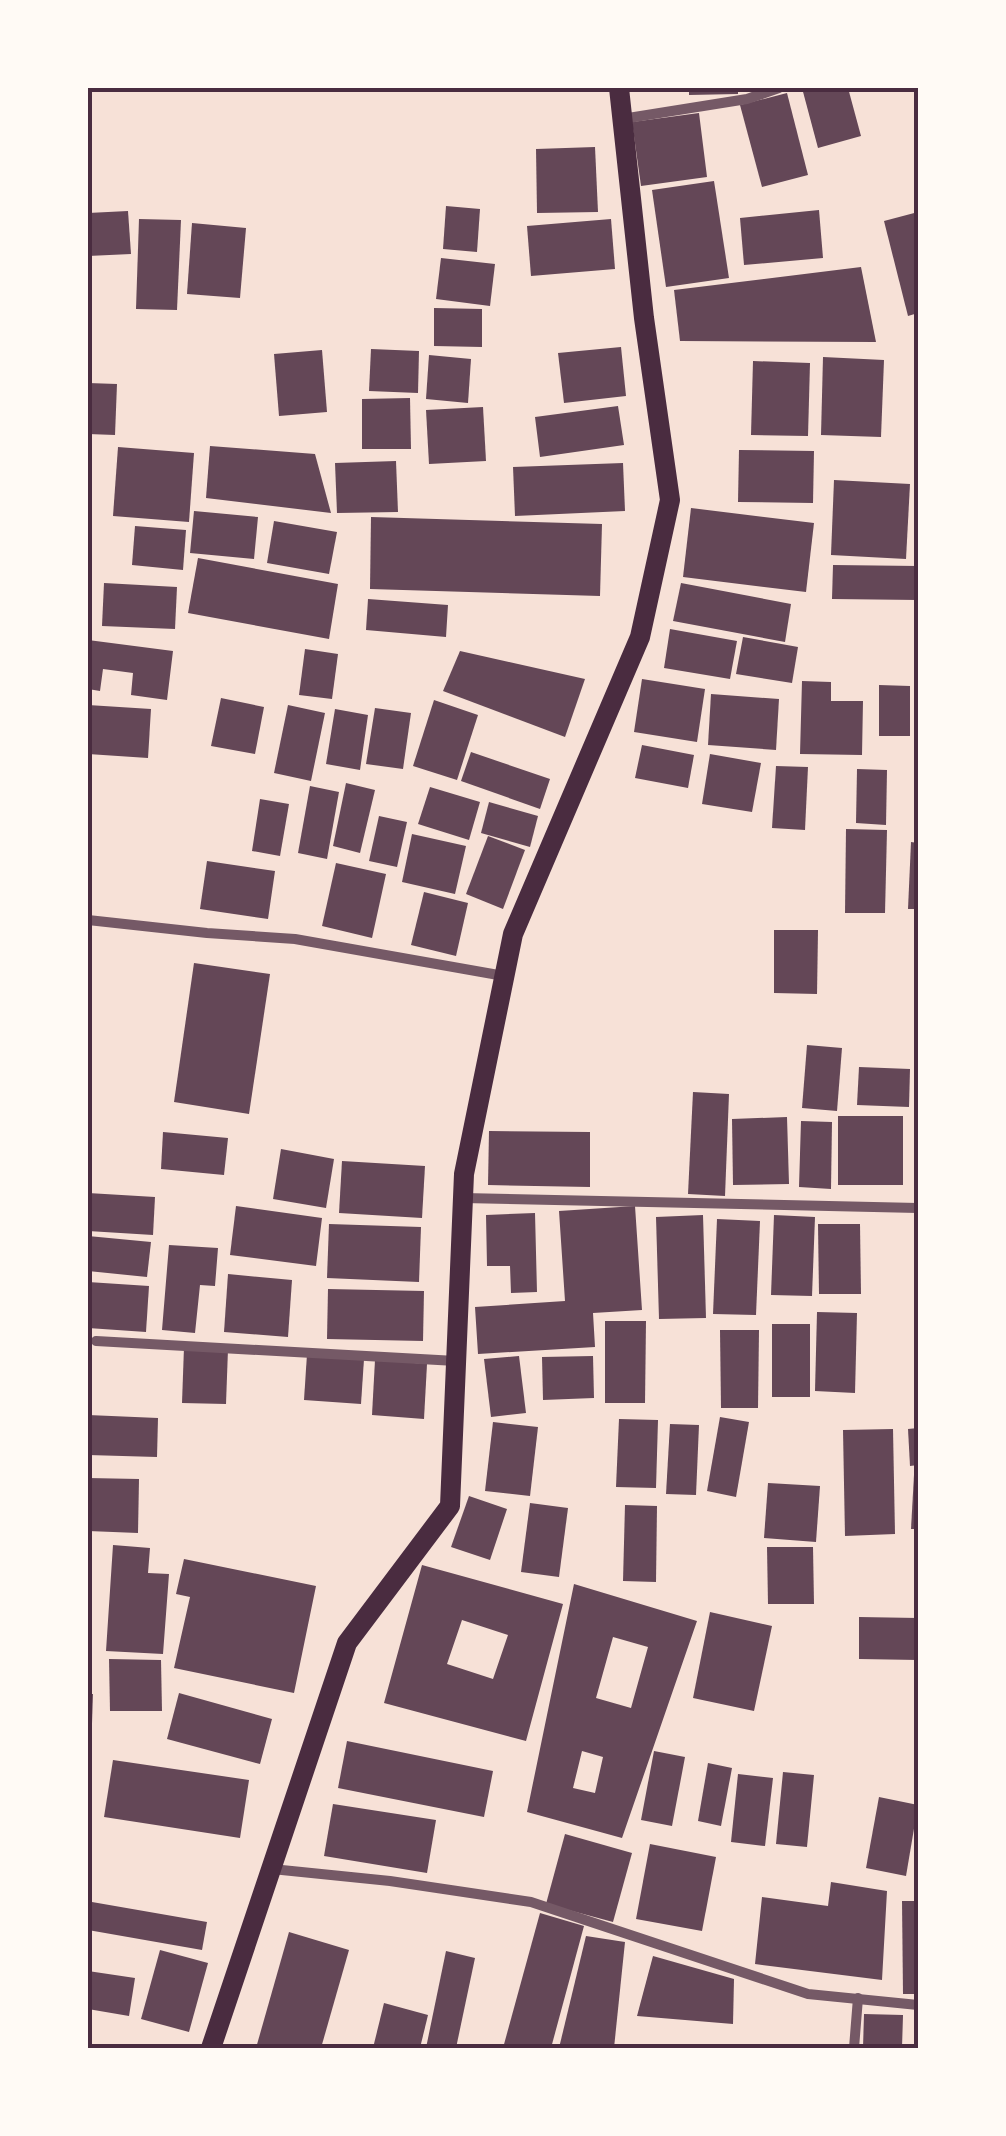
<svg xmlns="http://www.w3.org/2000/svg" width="1006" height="2136" font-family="Raleway,sans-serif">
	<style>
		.building { fill: #644757; fill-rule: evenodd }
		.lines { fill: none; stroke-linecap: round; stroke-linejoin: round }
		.minor { stroke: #755966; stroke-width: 10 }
		.secondary { stroke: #4a2c40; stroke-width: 20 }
		.neatline { fill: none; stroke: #4a2c40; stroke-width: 4 }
	</style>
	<rect width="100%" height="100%" fill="#f7e1d7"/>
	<!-- building -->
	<g class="building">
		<path d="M 689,88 L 738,88 L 738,94 L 689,95 Z"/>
		<path d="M 802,88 L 848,88 L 861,136 L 818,148 Z"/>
		<path d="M 787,93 L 808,175 L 762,187 L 740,105 Z"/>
		<path d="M 699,113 L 707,177 L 641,186 L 632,122 Z"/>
		<path d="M 595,147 L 598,212 L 537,213 L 536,149 Z"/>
		<path d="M 714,181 L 729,278 L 666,287 L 652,190 Z"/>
		<path d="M 446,206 L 480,209 L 477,252 L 443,249 Z"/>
		<path d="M 819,210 L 823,258 L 744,265 L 740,218 Z"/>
		<path d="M 128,211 L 131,254 L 88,256 L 88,213 Z"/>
		<path d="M 918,212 L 918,313 L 908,316 L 884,221 Z"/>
		<path d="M 139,219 L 181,220 L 177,310 L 136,309 Z"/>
		<path d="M 611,219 L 615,269 L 531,276 L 527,226 Z"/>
		<path d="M 192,223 L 246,228 L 240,298 L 187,294 Z"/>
		<path d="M 441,258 L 495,264 L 490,306 L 436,299 Z"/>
		<path d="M 861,267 L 876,342 L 680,341 L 674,290 Z"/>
		<path d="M 434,308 L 482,309 L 482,347 L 434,346 Z"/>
		<path d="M 621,347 L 626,396 L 564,403 L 558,353 Z"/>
		<path d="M 371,349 L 419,351 L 418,393 L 369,391 Z"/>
		<path d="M 322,350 L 327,412 L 279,416 L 274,354 Z"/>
		<path d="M 429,355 L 471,359 L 468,403 L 426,399 Z"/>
		<path d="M 823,357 L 884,360 L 881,437 L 821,435 Z"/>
		<path d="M 753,361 L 810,363 L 808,436 L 751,435 Z"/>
		<path d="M 88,383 L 117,384 L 115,435 L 88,434 Z"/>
		<path d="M 410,398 L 411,449 L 362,449 L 362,399 Z"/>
		<path d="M 618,406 L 624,445 L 540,457 L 535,417 Z"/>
		<path d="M 483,407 L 486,461 L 429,464 L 426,410 Z"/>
		<path d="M 210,446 L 315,454 L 331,513 L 206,498 Z"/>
		<path d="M 118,447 L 194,453 L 189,522 L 113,516 Z"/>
		<path d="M 739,450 L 814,451 L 813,503 L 738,502 Z"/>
		<path d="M 396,461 L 398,512 L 337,513 L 335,463 Z"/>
		<path d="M 623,463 L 625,511 L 515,516 L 513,467 Z"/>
		<path d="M 834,480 L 910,484 L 906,559 L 831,555 Z"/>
		<path d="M 691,508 L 814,523 L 806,592 L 683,577 Z"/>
		<path d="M 194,511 L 258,517 L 254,559 L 190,553 Z"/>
		<path d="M 371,517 L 602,524 L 600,596 L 370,589 Z"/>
		<path d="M 274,521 L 337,532 L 329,574 L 267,563 Z"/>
		<path d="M 135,526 L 186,530 L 183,570 L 132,565 Z"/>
		<path d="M 198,558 L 338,584 L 329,639 L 188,613 Z"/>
		<path d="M 833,565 L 918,566 L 918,600 L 832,599 Z"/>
		<path d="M 104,583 L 177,587 L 175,629 L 102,626 Z"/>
		<path d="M 681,583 L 791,604 L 785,642 L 673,621 Z"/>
		<path d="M 368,599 L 448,605 L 446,637 L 366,630 Z"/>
		<path d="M 670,629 L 737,641 L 730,679 L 664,668 Z"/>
		<path d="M 743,637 L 798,647 L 792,683 L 736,674 Z"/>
		<path d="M 88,640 L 173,651 L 167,700 L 131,695 L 133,673 L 103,669 L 100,691 L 88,689 Z"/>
		<path d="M 305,649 L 338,654 L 332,699 L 299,695 Z"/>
		<path d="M 460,651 L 585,679 L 565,737 L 443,691 Z"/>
		<path d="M 642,679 L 705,689 L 697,742 L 634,732 Z"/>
		<path d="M 802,681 L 831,682 L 831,701 L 863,701 L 862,755 L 800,754 Z"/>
		<path d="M 879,685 L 910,686 L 910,736 L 879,736 Z"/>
		<path d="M 711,694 L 779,699 L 776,750 L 708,745 Z"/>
		<path d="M 221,698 L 264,707 L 255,754 L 211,746 Z"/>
		<path d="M 434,700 L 478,715 L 457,780 L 413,766 Z"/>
		<path d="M 88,705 L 151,709 L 148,758 L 88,754 Z"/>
		<path d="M 288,705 L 325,713 L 311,781 L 274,773 Z"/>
		<path d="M 375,708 L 411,713 L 403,769 L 366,764 Z"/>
		<path d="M 335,709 L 368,715 L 360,770 L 326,764 Z"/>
		<path d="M 642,745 L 694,755 L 688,788 L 635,778 Z"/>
		<path d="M 471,752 L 550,779 L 540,809 L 461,781 Z"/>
		<path d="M 710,754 L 761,763 L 752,812 L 702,804 Z"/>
		<path d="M 776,766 L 808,767 L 805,830 L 772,828 Z"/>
		<path d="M 857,769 L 887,770 L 886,825 L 856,823 Z"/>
		<path d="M 346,783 L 375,790 L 360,853 L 333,846 Z"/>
		<path d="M 310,786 L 339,792 L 327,859 L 298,853 Z"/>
		<path d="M 430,787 L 480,802 L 469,840 L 418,824 Z"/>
		<path d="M 260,799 L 289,804 L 280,856 L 252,851 Z"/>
		<path d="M 489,802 L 538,816 L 530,847 L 481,833 Z"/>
		<path d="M 379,816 L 407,822 L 397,867 L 369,861 Z"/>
		<path d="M 846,829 L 887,830 L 885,913 L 845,913 Z"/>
		<path d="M 412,834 L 466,846 L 455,894 L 402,882 Z"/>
		<path d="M 488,836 L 525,850 L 503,909 L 466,894 Z"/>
		<path d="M 911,842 L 918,843 L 918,909 L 908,909 Z"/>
		<path d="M 207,861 L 275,871 L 268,919 L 200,909 Z"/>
		<path d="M 336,863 L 386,874 L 372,938 L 322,926 Z"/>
		<path d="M 424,892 L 468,903 L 456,956 L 411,945 Z"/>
		<path d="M 774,930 L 818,930 L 817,994 L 774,993 Z"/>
		<path d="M 194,963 L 270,974 L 249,1114 L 174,1102 Z"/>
		<path d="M 807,1045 L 842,1048 L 837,1111 L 802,1108 Z"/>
		<path d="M 859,1067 L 910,1069 L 909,1107 L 857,1105 Z"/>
		<path d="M 693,1092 L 729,1094 L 725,1196 L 688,1194 Z"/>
		<rect x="838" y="1116" width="65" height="69"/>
		<path d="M 787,1117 L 789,1184 L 733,1185 L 732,1119 Z"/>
		<path d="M 801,1121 L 832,1122 L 831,1189 L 799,1187 Z"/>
		<path d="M 489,1131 L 590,1132 L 590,1187 L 488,1185 Z"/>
		<path d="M 163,1132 L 228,1138 L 224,1175 L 161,1169 Z"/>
		<path d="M 281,1149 L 334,1159 L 326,1208 L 273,1199 Z"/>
		<path d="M 342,1161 L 425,1166 L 422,1218 L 339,1213 Z"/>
		<path d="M 88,1193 L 155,1197 L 153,1235 L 88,1231 Z"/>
		<path d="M 236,1206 L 322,1218 L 316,1266 L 230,1255 Z"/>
		<path d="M 635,1206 L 642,1310 L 593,1313 L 595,1347 L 478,1354 L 475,1307 L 565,1301 L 559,1211 Z"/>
		<path d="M 535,1213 L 537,1292 L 511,1293 L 510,1266 L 487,1266 L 486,1215 Z"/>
		<path d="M 703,1215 L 706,1318 L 659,1319 L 656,1217 Z"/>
		<path d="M 774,1215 L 815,1217 L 812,1296 L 771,1295 Z"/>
		<path d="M 717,1219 L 760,1221 L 756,1315 L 713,1314 Z"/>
		<path d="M 329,1224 L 421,1227 L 419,1282 L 327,1278 Z"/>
		<path d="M 818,1224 L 860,1224 L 861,1294 L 819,1294 Z"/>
		<path d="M 88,1236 L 151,1242 L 147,1277 L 88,1271 Z"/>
		<path d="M 169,1245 L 218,1248 L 215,1286 L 200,1285 L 195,1333 L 162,1330 Z"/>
		<path d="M 228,1274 L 292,1280 L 288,1337 L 224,1332 Z"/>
		<path d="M 88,1282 L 149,1286 L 146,1332 L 88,1328 Z"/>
		<path d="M 328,1289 L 424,1291 L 423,1341 L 327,1339 Z"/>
		<path d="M 817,1312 L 857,1313 L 855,1393 L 815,1391 Z"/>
		<path d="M 605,1321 L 646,1321 L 645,1403 L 605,1403 Z"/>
		<rect x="772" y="1324" width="38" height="73"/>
		<path d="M 720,1330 L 759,1330 L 758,1408 L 721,1408 Z"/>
		<path d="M 184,1347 L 228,1349 L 226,1404 L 182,1403 Z"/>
		<path d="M 307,1354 L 364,1359 L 361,1404 L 304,1400 Z"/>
		<path d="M 519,1356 L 526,1413 L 491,1417 L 484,1359 Z"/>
		<path d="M 593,1356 L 594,1398 L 543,1400 L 542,1357 Z"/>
		<path d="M 375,1360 L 427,1364 L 424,1419 L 372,1415 Z"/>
		<path d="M 88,1415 L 158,1418 L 157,1457 L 88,1455 Z"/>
		<path d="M 720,1417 L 749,1422 L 736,1497 L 707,1491 Z"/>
		<path d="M 619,1419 L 658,1420 L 656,1488 L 616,1487 Z"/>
		<path d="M 493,1422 L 538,1427 L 530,1496 L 485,1491 Z"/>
		<path d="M 670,1424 L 699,1425 L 696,1495 L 666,1494 Z"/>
		<path d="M 918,1428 L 918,1465 L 910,1466 L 908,1429 Z"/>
		<path d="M 893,1429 L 895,1534 L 845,1536 L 843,1430 Z"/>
		<path d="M 914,1475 L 918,1476 L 918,1529 L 911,1529 Z"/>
		<path d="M 88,1478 L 139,1479 L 138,1533 L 88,1531 Z"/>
		<path d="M 768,1483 L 820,1486 L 816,1542 L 764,1538 Z"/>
		<path d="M 469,1496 L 507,1509 L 490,1560 L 451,1547 Z"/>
		<path d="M 530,1503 L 568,1508 L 559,1577 L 521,1572 Z"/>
		<path d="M 625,1505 L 657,1506 L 656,1582 L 623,1581 Z"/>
		<path d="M 113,1545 L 150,1548 L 148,1573 L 169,1574 L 163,1654 L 106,1651 Z"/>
		<path d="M 767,1547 L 813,1547 L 814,1604 L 768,1604 Z"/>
		<path d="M 184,1559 L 316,1586 L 294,1693 L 174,1668 L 190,1597 L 176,1594 Z"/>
		<path d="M 422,1565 L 563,1604 L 526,1741 L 384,1703 ZM 462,1620 L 508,1635 L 493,1679 L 447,1664 Z"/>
		<path d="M 574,1584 L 697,1621 L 622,1838 L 527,1812 ZM 613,1637 L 648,1647 L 631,1708 L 596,1698 ZM 582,1751 L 603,1757 L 595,1793 L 573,1788 Z"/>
		<path d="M 710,1612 L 772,1626 L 754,1711 L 693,1698 Z"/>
		<path d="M 859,1617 L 918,1618 L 918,1660 L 859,1659 Z"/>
		<path d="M 109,1659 L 161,1660 L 162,1711 L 110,1711 Z"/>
		<path d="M 179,1693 L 272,1719 L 260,1764 L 167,1739 Z"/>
		<path d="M 88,1694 L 93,1694 L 91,1752 L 88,1752 Z"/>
		<path d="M 347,1741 L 493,1771 L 484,1817 L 338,1788 Z"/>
		<path d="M 654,1751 L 685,1757 L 672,1826 L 641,1820 Z"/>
		<path d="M 113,1760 L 249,1780 L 240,1838 L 104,1817 Z"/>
		<path d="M 708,1763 L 732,1768 L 721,1826 L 698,1821 Z"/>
		<path d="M 783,1772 L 814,1775 L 807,1847 L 776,1844 Z"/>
		<path d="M 738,1774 L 773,1778 L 765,1846 L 731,1842 Z"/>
		<path d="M 879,1797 L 918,1805 L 906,1876 L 866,1868 Z"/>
		<path d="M 333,1804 L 436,1820 L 427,1873 L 324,1856 Z"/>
		<path d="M 565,1834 L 632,1853 L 613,1922 L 546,1904 Z"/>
		<path d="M 650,1844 L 716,1857 L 702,1931 L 636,1919 Z"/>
		<path d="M 831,1882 L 887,1891 L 882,1980 L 755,1964 L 762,1897 L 828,1906 Z"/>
		<path d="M 902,1901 L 918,1901 L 918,1994 L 903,1994 Z"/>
		<path d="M 92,1902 L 207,1922 L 202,1950 L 88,1930 Z"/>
		<path d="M 540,1913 L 584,1926 L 551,2048 L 503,2048 Z"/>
		<path d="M 289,1932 L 349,1950 L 321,2048 L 256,2048 Z"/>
		<path d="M 586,1936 L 625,1942 L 614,2048 L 559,2048 Z"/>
		<path d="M 160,1950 L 208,1963 L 189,2032 L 141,2019 Z"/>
		<path d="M 446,1951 L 475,1958 L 456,2048 L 426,2048 Z"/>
		<path d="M 653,1956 L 734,1979 L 733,2024 L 637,2016 Z"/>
		<path d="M 88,1971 L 135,1978 L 129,2016 L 88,2009 Z"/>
		<path d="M 384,2003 L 428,2015 L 420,2048 L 373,2048 Z"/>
		<path d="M 864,2014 L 903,2015 L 902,2048 L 863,2048 Z"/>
	</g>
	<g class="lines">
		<!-- minor -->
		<g class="minor">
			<path d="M 622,119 L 747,99 L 779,88"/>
			<path d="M 88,920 L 207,933 L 295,939 L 504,976"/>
			<path d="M 463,1198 L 918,1208"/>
			<path d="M 96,1341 L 456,1361"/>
			<path d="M 272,1869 L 390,1881 L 531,1902 L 808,1994 L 918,2005"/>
			<path d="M 854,2048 L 858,1998"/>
		</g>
		<!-- secondary -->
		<path class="secondary" d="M 211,2048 L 347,1643 L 450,1506 L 464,1174 L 513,934 L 640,637 L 670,500 L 644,318 L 619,88"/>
	</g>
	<!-- border -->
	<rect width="1006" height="2136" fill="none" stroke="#fffaf5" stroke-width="180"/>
	<rect x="90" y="90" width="826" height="1956" class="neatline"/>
</svg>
